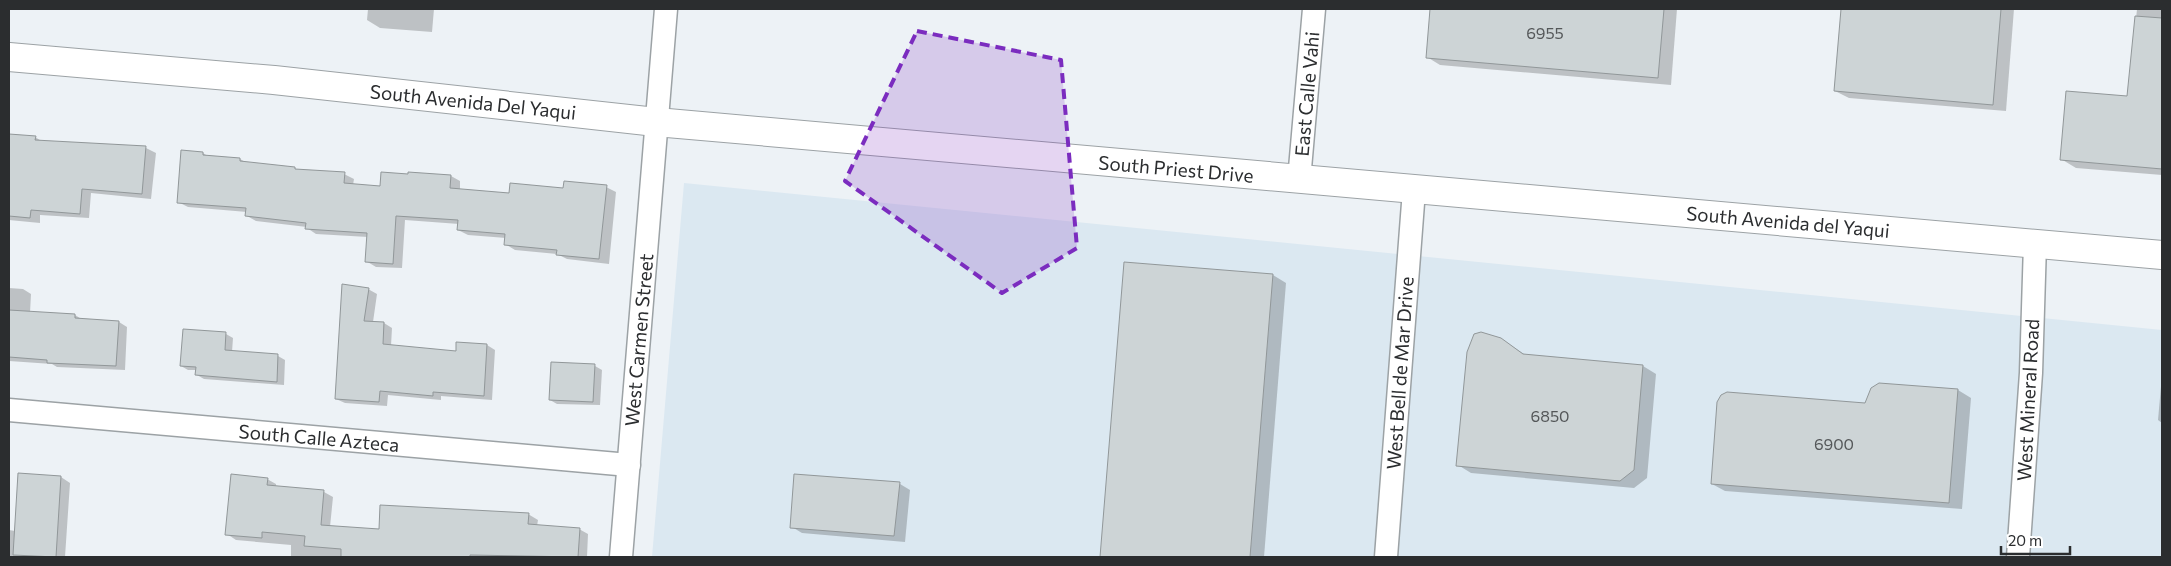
<svg xmlns="http://www.w3.org/2000/svg" width="2171" height="566" font-family="Commissioner,sans-serif">
	<style>
		.built { fill: #dbe8f1 }
		.shadow { fill: #0003 }
		.building { fill: #cdd4d6; stroke: #919799 }
		.lines { fill: none; stroke-linecap: round; stroke-linejoin: round }
		.minor-casing { stroke: #9ca2a5; stroke-width: 25 }
		.tertiary-casing { stroke: #9ca2a5; stroke-width: 30 }
		.minor { stroke: #fff; stroke-width: 22 }
		.tertiary { stroke: #fff; stroke-width: 28 }
		.marked { fill: #7b2cbf; fill-opacity: 0.2; stroke: #7b2cbf; stroke-width: 4; stroke-dasharray: 10 6; stroke-linejoin: round }
		.labels { text-anchor: middle; stroke-width: 4.5; stroke-linejoin: round; paint-order: stroke }
		.number-label { font-size: 16px; fill: #545759 }
		.street-label { font-size: 19px; fill: #2b2d2f; stroke: #fff }
	</style>
	<rect width="100%" height="100%" fill="#edf2f6"/>
	<!-- built -->
	<path class="built" d="M 684,183 L 2162,330 L 2162,557 L 652,557 Z"/>
	<!-- shadow -->
	<g class="shadow">
		<path d="M 368,9 L 434,9 L 432,32 L 380,28 L 367,20 Z"/>
		<path d="M 1431,9 L 1677,9 L 1671,85 L 1440,65 L 1427,57 Z"/>
		<path d="M 1842,9 L 2014,9 L 2006,111 L 1849,98 L 1835,91 Z"/>
		<path d="M 2137,9 L 2162,9 L 2162,175 L 2076,168 L 2061,159 L 2128,98 Z"/>
		<path d="M 9,136 L 35,137 L 43,142 L 146,148 L 156,153 L 151,199 L 91,193 L 89,218 L 40,215 L 40,223 L 9,220 Z"/>
		<path d="M 182,151 L 203,153 L 209,157 L 240,159 L 247,163 L 294,168 L 300,171 L 344,174 L 354,179 L 353,185 L 381,187 L 451,176 L 460,181 L 460,190 L 510,194 L 606,187 L 616,192 L 609,264 L 567,259 L 557,254 L 515,250 L 505,244 L 506,238 L 468,235 L 458,230 L 459,224 L 405,220 L 402,268 L 376,267 L 366,261 L 368,237 L 316,234 L 307,228 L 307,227 L 256,221 L 247,216 L 247,212 L 188,207 L 178,202 Z"/>
		<path d="M 1125,264 L 1273,275 L 1286,283 L 1264,557 L 1101,557 Z"/>
		<path d="M 9,288 L 23,289 L 31,294 L 30,313 L 75,315 L 83,320 L 119,322 L 127,327 L 125,370 L 57,367 L 52,364 L 9,361 Z"/>
		<path d="M 368,289 L 377,294 L 373,322 L 384,323 L 392,328 L 391,346 L 457,353 L 487,345 L 495,350 L 492,400 L 441,396 L 441,400 L 388,395 L 387,406 L 345,403 L 336,399 Z"/>
		<path d="M 184,330 L 226,334 L 233,338 L 232,352 L 278,356 L 285,360 L 284,385 L 204,379 L 197,375 L 197,370 L 188,370 L 181,366 Z"/>
		<path d="M 1501,339 L 1527,356 L 1643,366 L 1656,374 L 1647,478 L 1634,488 L 1471,473 L 1458,465 Z"/>
		<path d="M 595,366 L 602,370 L 600,405 L 557,404 L 550,400 Z"/>
		<path d="M 2162,375 L 2162,423 L 2158,420 Z"/>
		<path d="M 1958,390 L 1971,398 L 1962,509 L 1725,491 L 1712,484 L 1865,404 Z"/>
		<path d="M 61,477 L 70,483 L 65,557 L 9,557 L 9,530 L 15,531 Z"/>
		<path d="M 267,479 L 276,484 L 276,487 L 324,492 L 333,497 L 330,527 L 380,530 L 528,514 L 538,520 L 537,526 L 579,529 L 588,534 L 587,557 L 291,557 L 291,545 L 236,540 L 227,534 Z"/>
		<path d="M 900,484 L 910,490 L 905,542 L 802,533 L 792,527 Z"/>
	</g>
	<!-- building -->
	<g class="building">
		<path d="M 1430,9 L 1664,9 L 1658,78 L 1426,58 Z"/>
		<path d="M 1841,9 L 2001,9 L 1993,105 L 1834,91 Z"/>
		<path d="M 2135,16 L 2162,18 L 2162,169 L 2060,160 L 2066,91 L 2127,96 Z"/>
		<path d="M 9,134 L 36,136 L 35,140 L 146,146 L 142,194 L 82,189 L 80,214 L 31,210 L 30,218 L 9,216 Z"/>
		<path d="M 181,150 L 203,152 L 203,155 L 240,158 L 240,161 L 295,167 L 295,169 L 345,172 L 344,183 L 380,186 L 381,172 L 408,174 L 408,172 L 451,175 L 450,188 L 509,193 L 510,183 L 563,188 L 564,181 L 607,185 L 599,259 L 556,255 L 557,250 L 504,245 L 505,234 L 457,230 L 458,220 L 396,216 L 393,264 L 365,262 L 367,233 L 305,229 L 306,223 L 245,216 L 246,208 L 177,203 Z"/>
		<path d="M 1124,262 L 1273,274 L 1250,557 L 1100,557 Z"/>
		<path d="M 342,284 L 369,288 L 364,321 L 384,322 L 383,344 L 456,351 L 456,342 L 487,344 L 484,396 L 433,392 L 433,396 L 380,391 L 379,402 L 335,399 Z"/>
		<path d="M 9,310 L 75,314 L 75,318 L 119,321 L 116,366 L 47,363 L 47,360 L 9,357 Z"/>
		<path d="M 183,329 L 226,332 L 225,350 L 278,354 L 277,382 L 195,375 L 196,367 L 180,366 Z"/>
		<path d="M 1481,332 L 1501,338 L 1523,354 L 1643,365 L 1634,470 L 1620,481 L 1456,466 L 1467,352 L 1474,334 Z"/>
		<path d="M 551,362 L 595,364 L 593,402 L 549,400 Z"/>
		<path d="M 1879,383 L 1958,389 L 1949,503 L 1711,484 L 1717,402 L 1721,395 L 1727,392 L 1865,403 L 1871,388 Z"/>
		<path d="M 18,473 L 61,476 L 56,557 L 13,555 Z"/>
		<path d="M 231,474 L 268,478 L 267,485 L 324,490 L 321,525 L 379,529 L 380,505 L 529,513 L 528,524 L 580,528 L 578,557 L 470,555 L 470,557 L 341,557 L 341,549 L 304,546 L 305,536 L 262,532 L 262,538 L 225,535 Z"/>
		<path d="M 794,474 L 900,482 L 894,536 L 790,528 Z"/>
	</g>
	<g class="lines">
		<!-- minor casing -->
		<g class="minor-casing">
			<g id="minor">
				<path d="M 1299,180 L 1314,9"/>
				<path d="M 9,410 L 629,465"/>
				<path d="M 621,557 L 666,9"/>
				<path d="M 1386,557 L 1414,190"/>
				<path d="M 2018,557 L 2031,373 L 2035,244"/>
			</g>
		</g>
		<!-- tertiary casing -->
		<g class="tertiary-casing">
			<path id="tertiary" d="M 9,57 L 274,80 L 656,122 L 2162,255"/>
		</g>
		<!-- minor -->
		<use href="#minor" class="minor"/>
		<!-- tertiary -->
		<use href="#tertiary" class="tertiary"/>
	</g>
	<!-- marked area -->
	<path class="marked" d="M 917,31 L 1061,60 L 1077,248 L 1002,293 L 845,181 Z"/>
	<g class="labels">
		<!-- number labels -->
		<g class="number-label">
			<text x="1545" y="39">6955</text>
			<text x="1550" y="422">6850</text>
			<text x="1834" y="450">6900</text>
		</g>
		<!-- street labels -->
		<g class="street-label">
			<text transform="translate(1307 94) rotate(-85)" y="7">East Calle Vahi</text>
			<text transform="translate(473 102) rotate(6)" y="7">South Avenida Del Yaqui</text>
			<text transform="translate(1176 169) rotate(5)" y="7">South Priest Drive</text>
			<text transform="translate(1788 222) rotate(5)" y="7">South Avenida del Yaqui</text>
			<text transform="translate(639 340) rotate(-85)" y="7">West Carmen Street</text>
			<text transform="translate(1400 373) rotate(-86)" y="7">West Bell de Mar Drive</text>
			<text transform="translate(2028 400) rotate(-87)" y="7">West Mineral Road</text>
			<text transform="translate(319 438) rotate(5)" y="7">South Calle Azteca</text>
		</g>
	</g>
	<!-- border -->
	<rect width="2171" height="566" fill="none" stroke="#2b2d2f" stroke-width="20"/>
	<!-- scale -->
	<path d="M2001 546v8h69v-8" fill="none" stroke="#2b2d2f" stroke-width="2.5"/>
	<text x="2008" y="546" font-size="15" fill="#2b2d2f" stroke="#ffffff" stroke-width="4" paint-order="stroke">20 m</text>
</svg>
